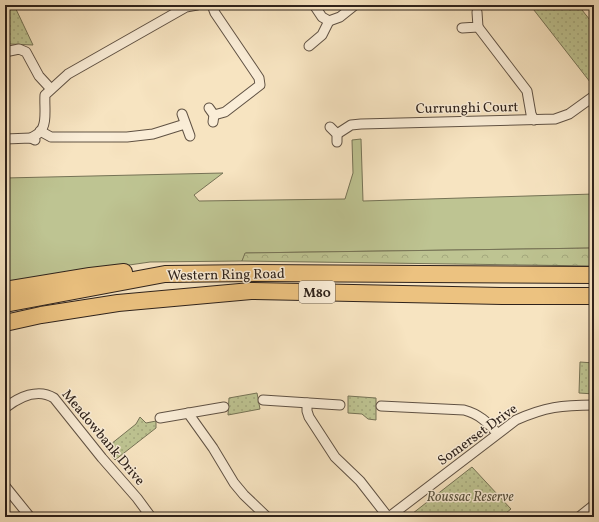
<svg xmlns="http://www.w3.org/2000/svg" width="599" height="522" font-family="Vollkorn,serif">
	<style>
		.grass { fill: #bec492; stroke: #767356 }
		.forest { fill: url(#forest-crowns); stroke: #767356 }
		.park { fill: url(#park-dots); stroke: #767356 }
		.lines { fill: none; stroke-linecap: round; stroke-linejoin: round }
		.minor-casing { stroke: #605244; stroke-width: 11 }
		.motorway-casing { stroke: #2e221b; stroke-width: 18 }
		.minor { stroke: #faedd7; stroke-width: 9 }
		.motorway { stroke: #ecc280; stroke-width: 16 }
		.labels { text-anchor: middle; stroke-width: 3; stroke-linejoin: round; paint-order: stroke }
		.shield { fill: #faedd7; stroke: #6b5f53; stroke-width: 1 }
		.shield-label { font-size: 13px; font-weight: bold; fill: #2e221b }
		.street-label { font-size: 14px; fill: #2e221b; stroke: #faedd7 }
		.park-label { font-size: 14px; font-style: italic; fill: #59533f; stroke: #faedd7 }
	</style>
	<defs>
		<pattern id="forest-crowns" width="20" height="18" patternUnits="userSpaceOnUse"><rect width="20" height="18" fill="#bec492"/><path d="M2 6a3 3 0 1 1 6 0M12 15a3 3 0 1 1 6 0" fill="none" stroke="#a4a87d"/></pattern>
		<pattern id="park-dots" width="8" height="8" patternUnits="userSpaceOnUse"><rect width="8" height="8" fill="#bec492"/><path d="M2 2h.1M6 6h.1" fill="none" stroke="#a4a87d" stroke-width="1.8" stroke-linecap="round"/></pattern>
	</defs>
	<rect width="100%" height="100%" fill="#f7e4c1"/>
	<filter id="stains"><feTurbulence type="fractalNoise" baseFrequency=".005" numOctaves="4"/><feColorMatrix values="0 0 0 0 .2 0 0 0 0 .09 0 0 0 0 .02 0 0 0 .5 -.17"/></filter>
	<radialGradient id="worn" r=".72"><stop offset=".6" stop-color="#630" stop-opacity="0"/><stop offset="1" stop-color="#630" stop-opacity=".3"/></radialGradient>
	<!-- grass -->
	<path class="grass" d="M 361,139 L 363,201 L 594,194 L 594,248 L 246,253 L 242,261 L 150,262 L 5,283 L 5,178 L 223,173 L 194,195 L 199,201 L 345,199 L 353,173 L 352,140 Z"/>
	<!-- forest -->
	<path class="forest" d="M 594,248 L 594,266 L 242,261 L 245,253 Z"/>
	<!-- park -->
	<g class="park">
		<path d="M 5,5 L 14,5 L 33,45 L 10,44 L 5,32 Z"/>
		<path d="M 530,5 L 578,5 L 594,25 L 594,87 Z"/>
		<path d="M 580,362 L 594,363 L 594,394 L 579,393 Z"/>
		<path d="M 257,393 L 260,409 L 228,415 L 229,398 Z"/>
		<path d="M 348,396 L 376,398 L 376,420 L 368,419 L 362,414 L 348,413 Z"/>
		<path d="M 140,417 L 146,423 L 156,421 L 156,428 L 115,460 L 106,448 L 136,424 Z"/>
		<path d="M 472,467 L 511,509 L 501,517 L 408,517 Z"/>
	</g>
	<g class="lines">
		<!-- minor casing -->
		<g class="minor-casing">
			<g id="minor">
				<path d="M 212,5 L 215,13 L 259,78 L 260,85 L 225,112 L 214,115"/>
				<path d="M 314,5 L 322,17 L 329,21 L 340,17 L 355,5"/>
				<path d="M 478,27 L 527,91 L 531,114 L 534,120"/>
				<path d="M 462,28 L 478,27 L 477,12"/>
				<path d="M 309,46 L 322,35 L 329,21"/>
				<path d="M 5,52 L 19,49 L 26,52 L 39,76 L 51,89"/>
				<path d="M 209,108 L 214,115 L 213,122"/>
				<path d="M 182,114 L 190,136"/>
				<path d="M 330,127 L 337,134 L 337,142"/>
				<path d="M 40,131 L 51,137 L 127,137 L 153,134 L 185,124"/>
				<path d="M 337,134 L 351,125 L 361,124 L 555,119 L 569,114 L 594,96"/>
				<path d="M 31,138 C 33,137 36,135 39,133 C 48,125 44,106 45,95 L 68,74 L 186,7 L 197,5"/>
				<path d="M 5,139 L 31,138 L 35,140"/>
				<path d="M 263,400 L 340,405"/>
				<path d="M 307,403 L 307,411 L 309,417 L 335,457 L 360,481 L 388,517"/>
				<path d="M 381,406 L 464,410 C 479,414 487,422 497,433"/>
				<path d="M 5,408 C 19,397 38,388 54,398 L 102,458 L 137,498 L 151,517"/>
				<path d="M 188,413 L 213,448 L 234,483 L 244,495 L 267,517"/>
				<path d="M 160,418 L 224,407"/>
				<path d="M 5,486 L 30,517"/>
				<path d="M 389,517 L 516,420 C 545,407 562,405 594,405"/>
				<path d="M 579,517 L 594,505"/>
			</g>
		</g>
		<!-- motorway casing -->
		<g class="motorway-casing">
			<g id="motorway">
				<path d="M 5,290 L 90,276 L 124,272"/>
				<path d="M 5,304 L 165,274 L 255,273 L 594,275"/>
				<path d="M 5,323 L 41,315 L 118,303 L 251,291 L 502,296 L 594,296"/>
			</g>
		</g>
		<!-- minor -->
		<use href="#minor" class="minor"/>
		<!-- motorway -->
		<use href="#motorway" class="motorway"/>
	</g>
	<g class="labels">
		<!-- shield labels -->
		<rect class="shield" x="299" y="281" width="36" height="22" rx="3"/>
		<g class="shield-label">
			<text x="317" y="297">M80</text>
		</g>
		<!-- street labels -->
		<g class="street-label">
			<text transform="translate(467 107) rotate(-1)" y="5">Currunghi Court</text>
			<text transform="translate(226 274) rotate(-1)" y="5">Western Ring Road</text>
			<text transform="translate(477 434) rotate(-36)" y="5">Somerset Drive</text>
			<text transform="translate(104 437) rotate(50)" y="5">Meadowbank Drive</text>
		</g>
		<!-- park labels -->
		<g class="park-label">
			<text x="470" y="501">Roussac Reserve</text>
		</g>
	</g>
	<!-- margin -->
	<rect width="599" height="522" fill="none" stroke="#f7e4c1" stroke-width="20"/>
	<rect x="6" y="6" width="587" height="510" fill="none" stroke="#2e221b" stroke-width="2"/>
	<rect x="10" y="10" width="579" height="502" fill="none" stroke="#2e221b"/>
	<rect width="100%" height="100%" filter="url(#stains)"/>
	<rect width="100%" height="100%" fill="url(#worn)"/>
</svg>
